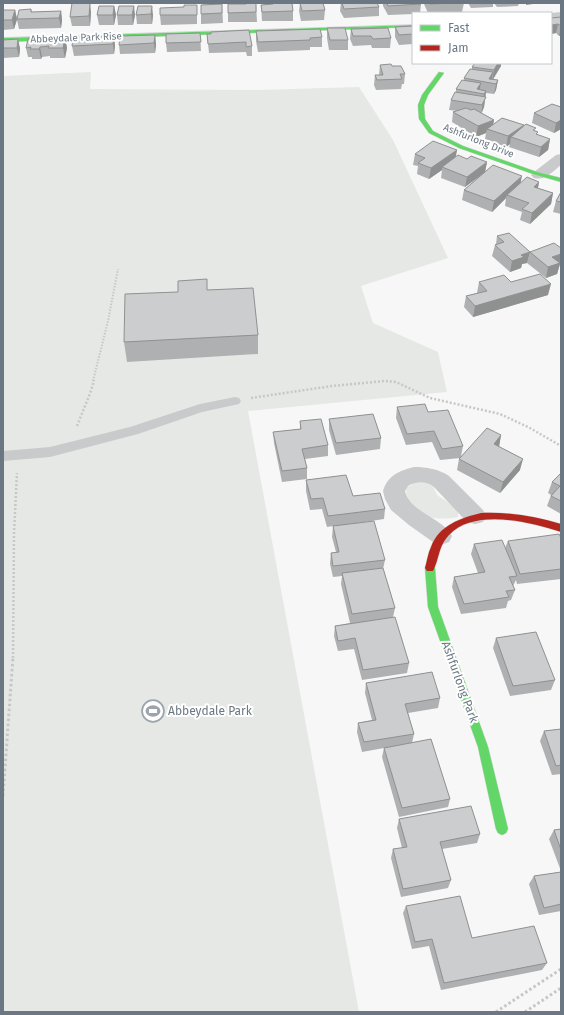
<svg xmlns="http://www.w3.org/2000/svg" width="564" height="1015" font-family="'Fira Sans',sans-serif">
	<style>
		.green { fill: #e6e8e5 }
		.lines { fill: none; stroke-linecap: round; stroke-linejoin: round }
		.fast-casing { stroke: #d3d4d4; stroke-width: 1 }
		.jam-casing { stroke: #d3d4d4; stroke-width: 1 }
		.path-far2 { stroke: #c7c7c8; stroke-width: 2; stroke-dasharray: 1.5 1.5; stroke-linecap: butt }
		.path-far1 { stroke: #c7c7c8; stroke-width: 2.5; stroke-dasharray: 2 2; stroke-linecap: butt }
		.path { stroke: #c7c7c8; stroke-width: 3; stroke-dasharray: 2.5 2.5; stroke-linecap: butt }
		.lane { fill: #c8cacb; fill-rule: evenodd }
		.street { fill: #c8cacb; fill-rule: evenodd }
		.fast { fill: #63d668; fill-rule: evenodd }
		.jam { fill: #b3261e; fill-rule: evenodd }
		.wall { fill: #afb0b1 }
		.shaded-wall { fill: #8f9090 }
		.building { fill: #cccdce; stroke: #8f9090 }
		.labels { text-anchor: middle; stroke-width: 4; stroke-linejoin: round; paint-order: stroke }
		.far-street-label { font-size: 10px; fill: #6b7883; stroke: #fff }
		.street-label { font-size: 12px; fill: #6b7883; stroke: #fff }
		.poi-label { font-size: 12px; fill: #6b7883; stroke: #fff; text-anchor: start }
	</style>
	<rect width="100%" height="100%" fill="#f7f7f7"/>
	<!-- green -->
	<g class="green">
		<path d="M 91,72 L 90,89 L 259,90 L 359,87 L 393,140 L 448,258 L 361,286 L 373,323 L 438,352 L 447,392 L 248,411 L 359,1012 L 3,1012 L 3,76 Z"/>
		<path d="M 425,481 L 432,484 L 437,495 L 455,507 L 458,512 L 458,517 C 435,522 407,516 406,488 L 416,482 Z"/>
	</g>
	<g class="lines">
		<!-- fast casing -->
		<g class="fast-casing">
			<g id="fast">
				<path d="M 413,25 L 413,27 L 3,42 L 3,38 Z"/>
				<path d="M 439,72 L 444,73 L 428,95 L 424,105 L 425,119 L 433,131 L 463,146 L 537,172 L 561,178 L 561,182 L 533,174 L 459,148 L 429,133 L 419,119 L 418,105 L 422,95 Z"/>
				<path d="M 430,564 L 433,565 L 435,568 L 438,607 L 488,747 L 508,829 L 506,833 L 502,835 L 498,833 L 496,829 L 478,747 L 428,607 L 425,568 L 427,565 Z"/>
			</g>
		</g>
		<!-- jam casing -->
		<g class="jam-casing">
			<path id="jam" d="M 481,513 C 509,512 534,516 561,524 L 561,532 C 531,522 474,508 449,535 C 438,547 440,557 433,571 L 427,571 L 425,568 C 427,561 428,553 431,547 C 439,525 461,518 481,513 Z"/>
		</g>
		<!-- path-far2 -->
		<path class="path-far2" d="M 93,381 L 108,321 L 118,269"/>
		<!-- path-far1 -->
		<g class="path-far1">
			<path d="M 251,398 L 332,386 L 385,381 L 396,382 L 430,398 L 500,414 L 528,427 L 561,446"/>
			<path d="M 77,426 L 91,391 L 94,380"/>
			<path d="M 13,658 L 14,533 L 17,473"/>
		</g>
		<!-- path -->
		<g class="path">
			<path d="M 3,796 L 13,657"/>
			<path d="M 496,1012 L 561,969"/>
			<path d="M 525,1012 L 561,988"/>
		</g>
		<!-- lane -->
		<path class="lane" d="M 235,397 L 239,398 L 241,401 L 239,404 L 202,412 L 138,434 L 50,457 L 3,461 L 3,451 L 50,447 L 130,427 L 200,404 Z"/>
		<!-- street -->
		<g class="street">
			<path d="M 561,12 L 561,20 L 551,21 L 551,13 Z"/>
			<path d="M 561,154 L 561,165 C 552,172 545,181 534,178 L 531,175 L 534,172 L 556,155 Z"/>
			<path d="M 414,467 C 426,467 439,469 449,476 L 483,510 L 486,516 L 483,522 L 475,524 L 467,522 L 434,487 C 427,481 416,481 408,486 L 405,491 C 410,513 442,517 452,536 L 449,542 L 441,545 L 433,542 L 409,525 L 391,510 L 385,499 L 383,491 C 388,475 399,471 414,467 Z"/>
		</g>
		<!-- fast -->
		<use href="#fast" class="fast"/>
		<!-- jam -->
		<use href="#jam" class="jam"/>
	</g>
	<!-- wall -->
	<g class="wall">
		<path d="M 256,3 L 257,22 L 228,22 L 228,4 L 246,4 Z"/>
		<path d="M 272,3 L 293,11 L 293,21 L 262,21 L 261,5 L 272,4 Z"/>
		<path d="M 300,3 L 325,10 L 324,20 L 301,21 L 299,11 Z"/>
		<path d="M 341,3 L 377,3 L 379,7 L 379,16 L 344,18 L 340,11 Z"/>
		<path d="M 383,3 L 421,3 L 421,4 L 420,13 L 413,13 L 413,14 L 388,15 L 383,6 Z"/>
		<path d="M 424,3 L 464,3 L 462,12 L 444,13 L 428,13 L 424,4 Z"/>
		<path d="M 468,3 L 493,3 L 493,7 L 471,8 Z"/>
		<path d="M 494,3 L 519,3 L 518,6 L 497,7 Z"/>
		<path d="M 222,4 L 223,23 L 201,24 L 201,5 Z"/>
		<path d="M 197,5 L 197,24 L 161,25 L 160,15 L 184,7 Z"/>
		<path d="M 114,6 L 116,15 L 114,25 L 99,25 L 97,15 Z"/>
		<path d="M 138,6 L 153,15 L 152,24 L 137,24 L 136,15 Z"/>
		<path d="M 31,9 L 32,12 L 61,11 L 62,20 L 61,28 L 19,29 L 17,20 L 14,29 L 3,30 L 3,10 L 15,10 L 17,19 Z"/>
		<path d="M 91,12 L 90,26 L 72,26 L 70,17 Z"/>
		<path d="M 117,15 L 135,15 L 133,25 L 118,25 Z"/>
		<path d="M 561,17 L 561,35 L 559,36 L 556,33 L 551,34 Z"/>
		<path d="M 413,26 L 413,44 L 399,45 L 395,37 L 395,27 Z"/>
		<path d="M 327,28 L 348,40 L 348,50 L 329,50 L 327,38 Z"/>
		<path d="M 351,29 L 391,38 L 390,48 L 372,48 L 371,45 L 353,46 L 350,39 Z"/>
		<path d="M 249,30 L 252,46 L 252,56 L 247,56 L 246,52 L 209,53 L 207,34 Z"/>
		<path d="M 256,31 L 322,37 L 322,47 L 310,47 L 310,50 L 258,52 L 256,41 Z"/>
		<path d="M 200,33 L 201,51 L 167,52 L 166,43 Z"/>
		<path d="M 155,35 L 156,45 L 155,53 L 120,54 L 119,45 Z"/>
		<path d="M 114,36 L 115,46 L 114,54 L 74,56 L 72,46 Z"/>
		<path d="M 65,38 L 67,48 L 65,58 L 50,58 L 50,56 L 42,57 L 41,59 L 32,59 L 32,57 L 28,57 L 26,48 Z"/>
		<path d="M 18,39 L 20,49 L 19,57 L 3,58 L 3,40 Z"/>
		<path d="M 475,63 L 501,63 L 501,66 L 493,80 L 498,80 L 496,90 L 494,94 L 486,93 L 484,107 L 481,113 L 494,120 L 493,124 L 524,125 L 523,127 L 535,131 L 538,135 L 550,139 L 548,150 L 539,157 L 509,147 L 510,144 L 506,147 L 485,139 L 486,133 L 476,137 L 452,122 L 453,112 L 457,111 L 449,110 L 451,100 L 456,92 L 456,89 L 464,80 L 464,78 L 472,69 L 472,67 Z"/>
		<path d="M 380,65 L 392,66 L 405,74 L 404,84 L 402,84 L 401,89 L 376,90 L 374,85 L 375,75 L 379,75 Z"/>
		<path d="M 561,107 L 561,129 L 554,133 L 532,123 L 534,113 Z"/>
		<path d="M 457,150 L 455,157 L 487,162 L 485,172 L 521,183 L 539,182 L 538,188 L 553,193 L 551,204 L 530,224 L 520,220 L 522,212 L 505,206 L 506,198 L 492,212 L 462,200 L 464,190 L 483,174 L 465,187 L 441,178 L 442,170 L 429,179 L 417,174 L 418,166 L 413,165 L 415,154 Z"/>
		<path d="M 561,192 L 561,214 L 553,212 L 556,201 Z"/>
		<path d="M 497,236 L 530,252 L 527,263 L 522,264 L 521,268 L 510,272 L 492,256 L 495,245 L 496,244 Z"/>
		<path d="M 530,252 L 560,264 L 557,274 L 546,278 L 527,263 Z"/>
		<path d="M 479,282 L 511,282 L 548,295 L 473,317 L 464,307 L 466,296 L 477,293 Z"/>
		<path d="M 208,290 L 258,335 L 258,354 L 127,362 L 124,342 Z"/>
		<path d="M 397,407 L 428,412 L 463,446 L 461,456 L 501,435 L 499,446 L 520,470 L 500,493 L 457,470 L 459,459 L 460,458 L 440,460 L 432,442 L 406,445 L 396,418 Z"/>
		<path d="M 329,419 L 381,438 L 380,449 L 336,455 L 329,430 Z"/>
		<path d="M 300,421 L 328,445 L 328,456 L 305,459 L 307,468 L 307,479 L 282,482 L 274,443 L 273,432 L 300,429 Z"/>
		<path d="M 561,473 L 561,514 L 547,506 L 551,495 L 548,493 L 552,482 Z"/>
		<path d="M 306,480 L 353,496 L 385,509 L 384,519 L 358,523 L 385,560 L 383,569 L 395,608 L 393,617 L 409,663 L 407,673 L 362,680 L 354,649 L 338,651 L 334,636 L 335,626 L 350,623 L 341,584 L 342,576 L 333,577 L 330,564 L 331,553 L 336,552 L 332,537 L 333,526 L 327,527 L 322,509 L 310,510 L 306,491 Z"/>
		<path d="M 561,538 L 561,579 L 517,584 L 516,580 L 513,586 L 515,590 L 511,600 L 508,601 L 506,608 L 461,614 L 452,587 L 454,577 L 478,573 L 471,554 L 474,544 L 505,548 L 508,541 Z"/>
		<path d="M 496,638 L 555,680 L 551,690 L 510,696 L 493,648 Z"/>
		<path d="M 366,683 L 440,698 L 438,708 L 408,713 L 414,734 L 412,743 L 450,799 L 448,807 L 399,817 L 382,757 L 384,748 L 362,752 L 357,732 L 358,723 L 372,720 L 365,693 Z"/>
		<path d="M 561,729 L 561,774 L 552,775 L 540,741 L 544,731 Z"/>
		<path d="M 399,819 L 480,834 L 477,843 L 442,849 L 451,880 L 448,888 L 401,897 L 391,858 L 393,849 L 402,848 L 397,828 Z"/>
		<path d="M 561,829 L 561,871 L 549,839 L 554,830 Z"/>
		<path d="M 561,872 L 561,911 L 539,915 L 529,884 L 534,876 Z"/>
		<path d="M 406,906 L 472,938 L 547,963 L 542,970 L 441,990 L 429,946 L 412,949 L 403,913 Z"/>
	</g>
	<!-- shaded-wall -->
	<g class="shaded-wall">
		<path d="M 90,3 L 91,12 L 90,26 L 89,16 Z"/>
		<path d="M 526,3 L 540,3 L 526,5 Z"/>
		<path d="M 114,6 L 116,15 L 114,25 L 113,15 Z"/>
		<path d="M 134,6 L 135,15 L 133,25 L 132,15 Z"/>
		<path d="M 152,6 L 153,15 L 152,24 L 151,14 Z"/>
		<path d="M 15,10 L 17,19 L 14,29 L 12,20 Z"/>
		<path d="M 61,11 L 62,20 L 61,28 L 59,18 Z"/>
		<path d="M 558,24 L 556,33 L 551,34 L 551,25 Z"/>
		<path d="M 561,26 L 561,35 L 559,36 Z"/>
		<path d="M 155,35 L 156,45 L 155,53 L 154,43 Z"/>
		<path d="M 114,36 L 115,46 L 114,54 L 113,44 Z"/>
		<path d="M 65,38 L 67,48 L 65,58 L 63,48 Z"/>
		<path d="M 18,39 L 20,49 L 19,57 L 17,48 Z"/>
		<path d="M 40,47 L 42,57 L 41,59 L 39,49 Z"/>
		<path d="M 498,63 L 501,63 L 501,66 L 492,80 L 494,70 Z"/>
		<path d="M 493,72 L 491,83 L 489,79 Z"/>
		<path d="M 498,80 L 496,90 L 494,94 L 496,84 Z"/>
		<path d="M 481,83 L 479,93 L 477,89 Z"/>
		<path d="M 486,91 L 484,107 L 481,115 L 484,94 Z"/>
		<path d="M 494,120 L 492,131 L 487,129 L 486,133 L 476,137 L 478,126 Z"/>
		<path d="M 561,120 L 561,129 L 554,133 L 556,123 Z"/>
		<path d="M 524,125 L 521,135 L 511,137 L 510,144 L 506,147 L 508,136 Z"/>
		<path d="M 550,139 L 548,150 L 539,157 L 541,147 Z"/>
		<path d="M 457,150 L 455,161 L 442,167 L 442,170 L 429,179 L 431,168 Z"/>
		<path d="M 487,162 L 485,172 L 465,187 L 467,177 Z"/>
		<path d="M 522,176 L 520,186 L 507,195 L 506,198 L 492,212 L 494,201 Z"/>
		<path d="M 539,182 L 537,193 L 534,187 Z"/>
		<path d="M 553,193 L 551,204 L 530,224 L 532,213 Z"/>
		<path d="M 530,252 L 527,263 L 522,264 L 521,268 L 510,272 L 512,261 L 521,255 Z"/>
		<path d="M 561,254 L 561,264 L 560,264 L 557,274 L 546,278 L 548,267 L 552,257 Z"/>
		<path d="M 551,284 L 548,295 L 473,317 L 475,306 Z"/>
		<path d="M 501,435 L 499,447 L 494,444 Z"/>
		<path d="M 523,459 L 520,470 L 500,493 L 503,482 Z"/>
	</g>
	<!-- building -->
	<g class="building">
		<path d="M 72,3 L 90,3 L 89,16 L 70,17 Z"/>
		<path d="M 246,3 L 256,3 L 256,12 L 228,13 L 228,4 L 246,4 Z"/>
		<path d="M 273,3 L 292,3 L 293,11 L 262,12 L 261,5 L 273,4 Z"/>
		<path d="M 300,3 L 323,3 L 325,10 L 302,11 Z"/>
		<path d="M 342,3 L 377,3 L 379,7 L 344,9 Z"/>
		<path d="M 387,3 L 421,3 L 421,4 L 388,6 Z"/>
		<path d="M 429,3 L 457,3 L 430,4 Z"/>
		<path d="M 222,4 L 222,13 L 201,14 L 201,5 Z"/>
		<path d="M 184,5 L 197,5 L 197,15 L 160,15 L 160,8 L 184,7 Z"/>
		<path d="M 99,6 L 114,6 L 113,15 L 97,15 Z"/>
		<path d="M 119,6 L 134,6 L 132,15 L 117,15 Z"/>
		<path d="M 138,6 L 152,6 L 151,14 L 136,15 Z"/>
		<path d="M 31,9 L 31,12 L 61,11 L 59,18 L 17,19 L 19,10 Z"/>
		<path d="M 3,10 L 15,10 L 12,20 L 3,20 Z"/>
		<path d="M 561,17 L 561,26 L 558,24 L 551,25 L 551,18 Z"/>
		<path d="M 413,26 L 413,34 L 399,35 L 395,27 Z"/>
		<path d="M 327,28 L 345,28 L 348,40 L 330,40 Z"/>
		<path d="M 388,28 L 391,38 L 373,39 L 371,36 L 353,36 L 351,29 Z"/>
		<path d="M 320,29 L 322,37 L 310,38 L 310,40 L 258,42 L 256,31 Z"/>
		<path d="M 249,30 L 252,46 L 246,47 L 246,42 L 208,44 L 207,34 L 211,34 L 211,32 Z"/>
		<path d="M 200,33 L 201,42 L 166,43 L 166,34 Z"/>
		<path d="M 155,35 L 154,43 L 119,45 L 120,36 Z"/>
		<path d="M 114,36 L 113,44 L 72,46 L 73,38 Z"/>
		<path d="M 65,38 L 63,48 L 48,48 L 49,46 L 40,47 L 39,49 L 30,49 L 31,47 L 26,48 L 28,39 Z"/>
		<path d="M 18,39 L 17,48 L 3,48 L 3,40 Z"/>
		<path d="M 475,63 L 498,63 L 494,70 L 472,67 Z"/>
		<path d="M 391,64 L 392,66 L 401,66 L 405,74 L 400,74 L 402,79 L 377,80 L 375,75 L 383,75 L 380,65 Z"/>
		<path d="M 470,69 L 493,72 L 489,79 L 498,80 L 496,84 L 464,78 Z"/>
		<path d="M 462,80 L 481,83 L 477,89 L 486,91 L 484,94 L 456,89 Z"/>
		<path d="M 455,92 L 486,97 L 482,105 L 451,100 Z"/>
		<path d="M 552,104 L 561,107 L 561,120 L 556,123 L 534,113 Z"/>
		<path d="M 466,108 L 471,110 L 474,109 L 494,120 L 478,126 L 453,112 Z"/>
		<path d="M 502,118 L 524,125 L 508,136 L 487,129 Z"/>
		<path d="M 526,124 L 536,128 L 533,130 L 538,132 L 536,134 L 550,139 L 541,147 L 511,137 Z"/>
		<path d="M 433,141 L 457,150 L 431,168 L 418,163 L 425,158 L 415,154 Z"/>
		<path d="M 458,155 L 467,159 L 471,156 L 487,162 L 467,177 L 442,167 Z"/>
		<path d="M 493,165 L 522,176 L 494,201 L 464,190 Z"/>
		<path d="M 527,177 L 539,182 L 534,187 L 553,193 L 532,213 L 522,209 L 529,203 L 507,195 Z"/>
		<path d="M 561,192 L 561,202 L 556,201 Z"/>
		<path d="M 509,233 L 530,252 L 521,255 L 524,257 L 512,261 L 495,245 L 504,242 L 497,236 Z"/>
		<path d="M 554,243 L 561,248 L 561,254 L 552,257 L 560,263 L 548,267 L 530,252 Z"/>
		<path d="M 540,274 L 551,284 L 475,306 L 466,296 L 487,291 L 479,282 L 504,275 L 511,282 Z"/>
		<path d="M 207,279 L 207,290 L 253,288 L 258,335 L 124,342 L 125,294 L 178,292 L 178,281 Z"/>
		<path d="M 425,404 L 428,412 L 448,410 L 463,446 L 442,449 L 434,431 L 407,434 L 397,407 Z"/>
		<path d="M 373,414 L 381,438 L 336,443 L 329,419 Z"/>
		<path d="M 321,419 L 328,445 L 302,449 L 307,468 L 282,471 L 273,432 L 301,429 L 300,421 Z"/>
		<path d="M 487,428 L 501,435 L 494,444 L 523,459 L 503,482 L 459,459 Z"/>
		<path d="M 561,473 L 561,501 L 551,496 L 560,486 L 552,482 Z"/>
		<path d="M 346,475 L 353,496 L 380,493 L 385,509 L 328,516 L 323,498 L 311,499 L 306,480 Z"/>
		<path d="M 374,521 L 385,560 L 333,566 L 331,553 L 339,552 L 333,526 Z"/>
		<path d="M 559,534 L 561,538 L 561,569 L 520,574 L 508,541 Z"/>
		<path d="M 502,540 L 517,576 L 509,577 L 515,590 L 506,591 L 509,597 L 464,604 L 454,577 L 485,572 L 474,544 Z"/>
		<path d="M 383,568 L 395,608 L 352,614 L 342,573 Z"/>
		<path d="M 395,617 L 409,663 L 363,670 L 355,638 L 338,641 L 335,626 Z"/>
		<path d="M 536,632 L 555,680 L 513,686 L 496,638 Z"/>
		<path d="M 432,672 L 440,698 L 405,704 L 414,734 L 364,742 L 358,723 L 376,720 L 366,683 Z"/>
		<path d="M 561,729 L 561,765 L 556,766 L 544,731 Z"/>
		<path d="M 431,739 L 450,799 L 402,808 L 384,748 Z"/>
		<path d="M 471,806 L 480,834 L 440,842 L 451,880 L 403,889 L 393,849 L 407,847 L 399,819 Z"/>
		<path d="M 561,829 L 561,850 L 554,830 Z"/>
		<path d="M 561,872 L 561,904 L 544,908 L 534,876 Z"/>
		<path d="M 460,896 L 472,938 L 534,926 L 547,963 L 444,983 L 432,939 L 415,942 L 406,906 Z"/>
	</g>
	<!-- icons -->
	<defs>
		<g id="stadium-ring" transform="scale(1.15)"><circle r="9.5" fill="#fff" stroke="#9ca4ac" stroke-width="1.5"/><path d="M0-5a6.5 5 0 1 0 0 10a6.5 5 0 1 0 0-10ZM-3.5-1.8h7v3.6h-7Z" fill="#9ca4ac"/></g>
	</defs>
	<g fill-rule="evenodd">
		<use href="#stadium-ring" x="153" y="711"/>
	</g>
	<g class="labels">
		<!-- far-street labels -->
		<g class="far-street-label">
			<text transform="translate(76 37) rotate(-2)" y="4">Abbeydale Park Rise</text>
			<text transform="translate(479 140) rotate(22)" y="4">Ashfurlong Drive</text>
		</g>
		<!-- street labels -->
		<g class="street-label">
			<text transform="translate(460 682) rotate(70)" y="4">Ashfurlong Park</text>
		</g>
		<!-- poi labels -->
		<g class="poi-label">
			<text x="168" y="715">Abbeydale Park</text>
		</g>
	</g>
	<!-- border -->
	<rect width="564" height="1015" fill="none" stroke="#6b7883" stroke-width="8"/>
	<!-- legend -->
	<rect x="412" y="12" width="140" height="52" fill="#ffffff" stroke="#c4c9cd"/>
	<rect x="420" y="25" width="20" height="6" fill="#63d668" stroke="#c4c9cd"/>
	<text x="448" y="32" font-size="12" fill="#6b7883">Fast</text>
	<rect x="420" y="45" width="20" height="6" fill="#b3261e" stroke="#c4c9cd"/>
	<text x="448" y="52" font-size="12" fill="#6b7883">Jam</text>
</svg>
